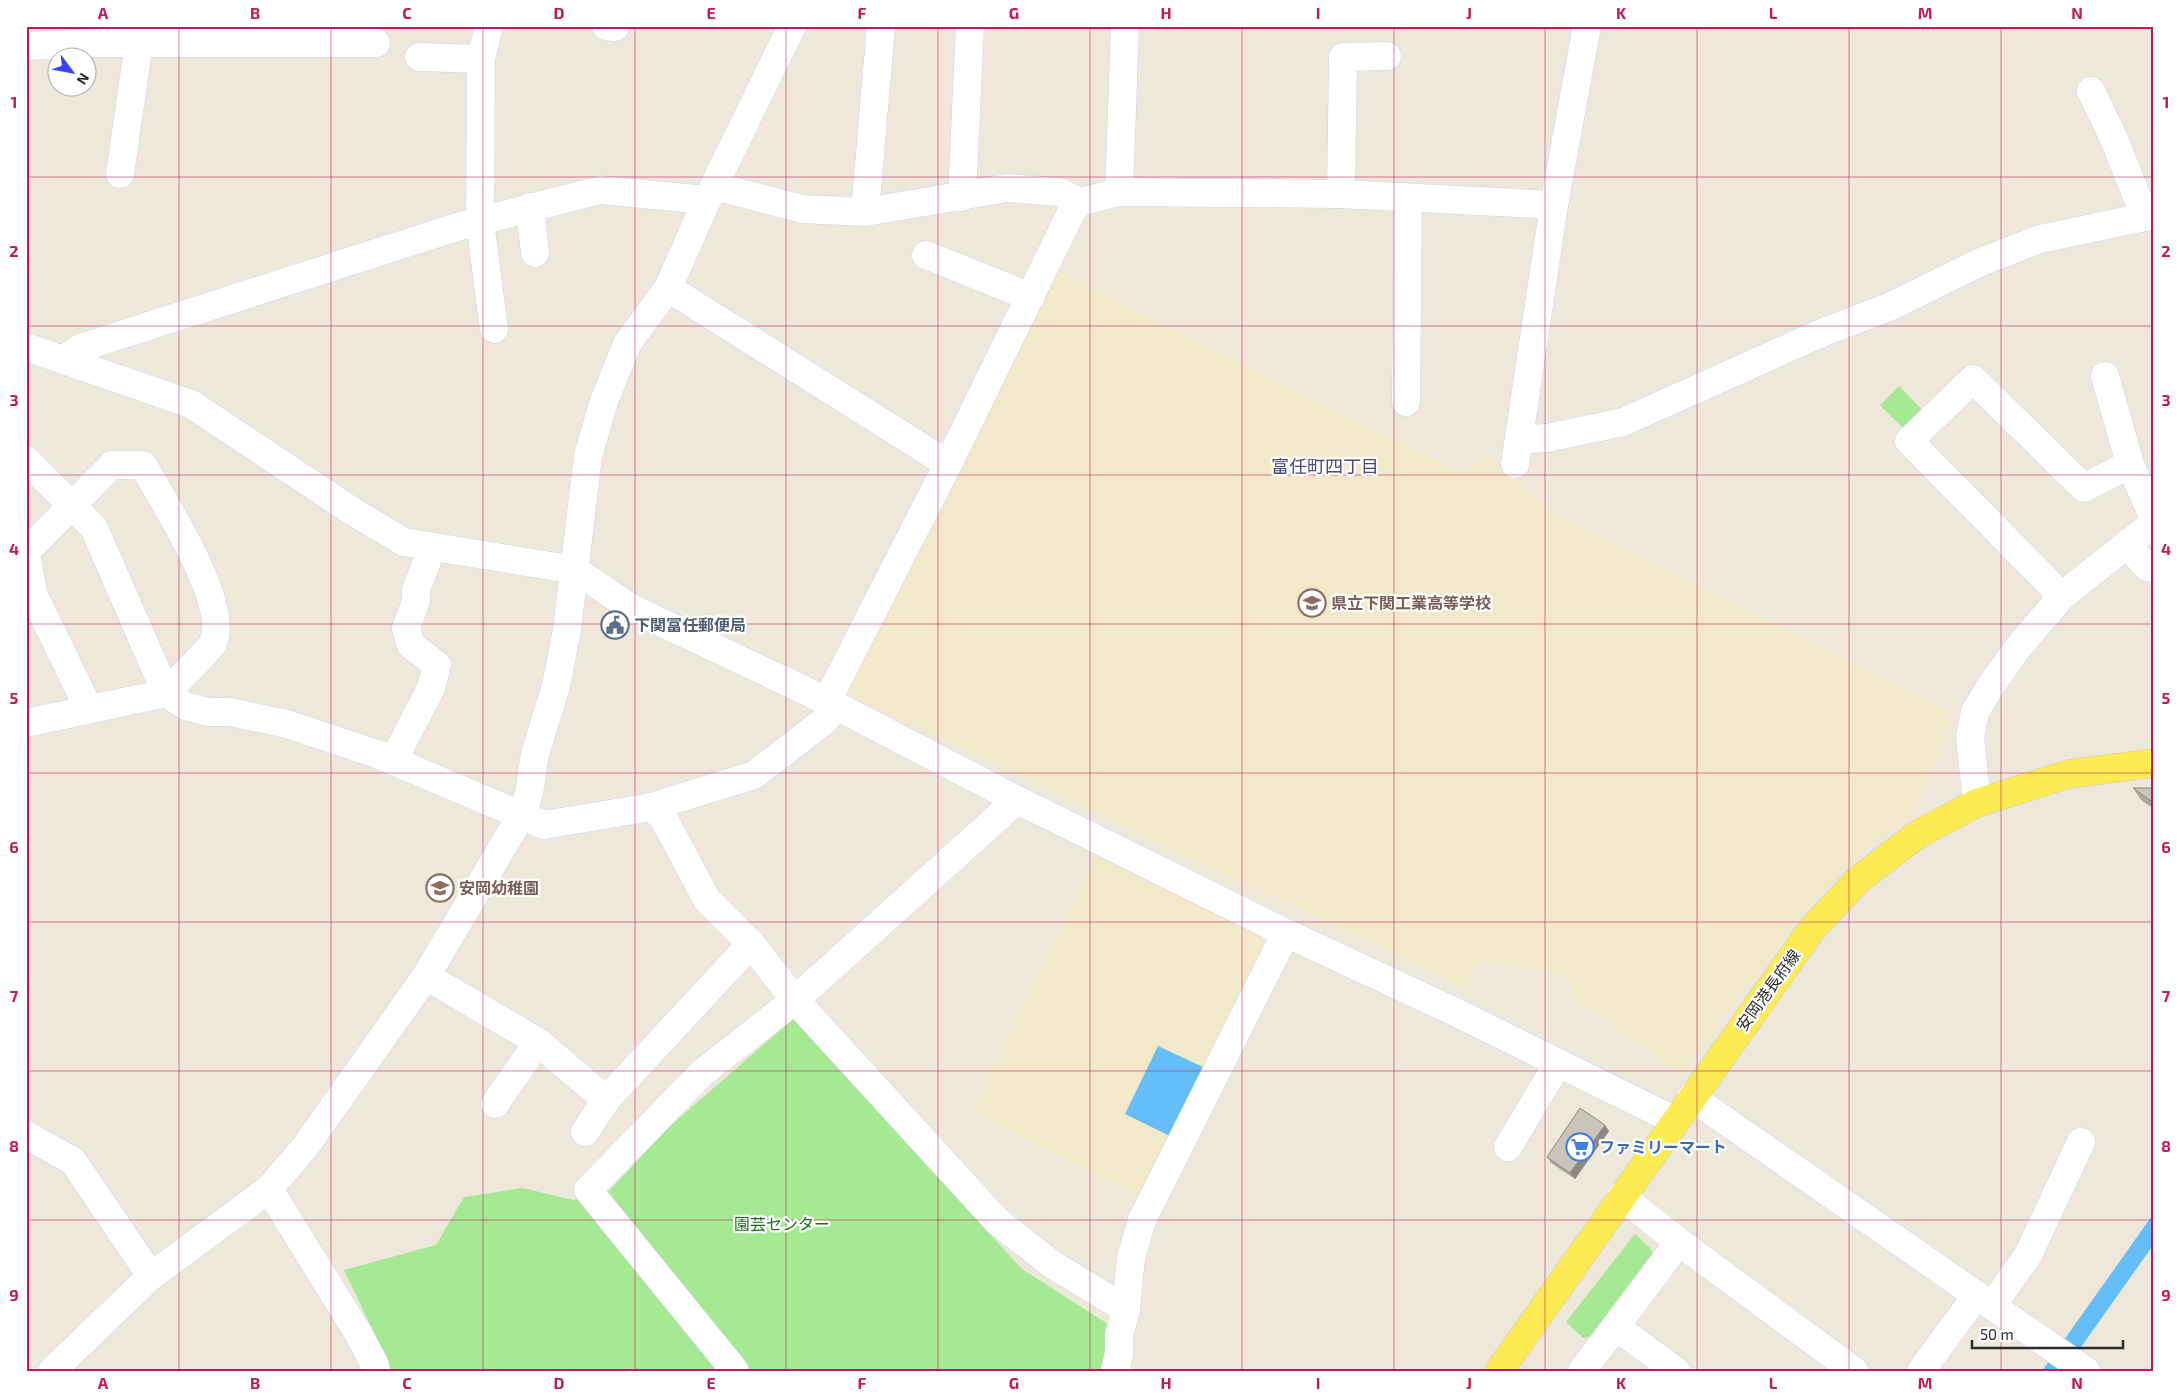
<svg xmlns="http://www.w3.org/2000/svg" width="2180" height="1397" font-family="'Exo 2','Noto Sans JP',sans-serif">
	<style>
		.education { fill: #f1e9c9 }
		.green { fill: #a5e993 }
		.water { fill: #66bef8 }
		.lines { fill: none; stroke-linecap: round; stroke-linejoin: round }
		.minor-casing { stroke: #d0d1e4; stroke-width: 29 }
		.major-casing { stroke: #ccc; stroke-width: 29 }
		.minor { stroke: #fff; stroke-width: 28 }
		.major { stroke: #fceb52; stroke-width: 28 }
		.wall { fill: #ada9a1 }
		.shaded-wall { fill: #8d8a83 }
		.building { fill: #c9c5bb; stroke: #8d8a83 }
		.grid { fill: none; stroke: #c2185b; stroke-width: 1; stroke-opacity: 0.55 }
		.labels { text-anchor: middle; stroke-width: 4.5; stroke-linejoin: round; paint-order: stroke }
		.education-label { font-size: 16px; font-weight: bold; fill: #785e54; stroke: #fff; text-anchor: start }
		.service-label { font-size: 16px; font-weight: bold; fill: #4e5e75; stroke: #fff; text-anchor: start }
		.street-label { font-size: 16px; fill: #2a2a2a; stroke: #fff }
		.shop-label { font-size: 16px; font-weight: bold; fill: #366cbe; stroke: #fff; text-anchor: start }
		.park-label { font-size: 16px; fill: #1b6e14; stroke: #fff }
		.neighbourhood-label { font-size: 18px; fill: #474a7f; stroke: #fff }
		.neatline { fill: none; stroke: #c2185b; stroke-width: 2 }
		.grid-label { font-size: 16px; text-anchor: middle; font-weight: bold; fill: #c2185b }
	</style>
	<rect width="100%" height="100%" fill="#eee8db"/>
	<!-- education -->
	<g class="education">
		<path d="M 1057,269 L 1466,474 L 1486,454 L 1557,514 L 1951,711 L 1932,777 L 1910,817 L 1865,849 L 1800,916 L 1682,1074 L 1573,998 L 1568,975 L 1479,962 L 1464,988 L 845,692 Z"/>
		<path d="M 1096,855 L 1291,951 L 1163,1210 L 972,1112 Z"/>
	</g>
	<!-- green -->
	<g class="green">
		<path d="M 1899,386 L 1926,414 L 1907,432 L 1880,405 Z"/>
		<path d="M 793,1019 L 1022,1269 L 1108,1324 L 1107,1371 L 392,1371 L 344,1270 L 436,1245 L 464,1197 L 523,1188 L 573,1200 L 608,1192 L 670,1126 Z"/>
		<path d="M 1635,1234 L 1651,1249 L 1654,1260 L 1594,1336 L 1583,1338 L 1566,1322 Z"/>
	</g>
	<!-- water -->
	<g class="water">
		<path d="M 1158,1046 L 1203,1067 L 1170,1136 L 1125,1114 Z"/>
		<path d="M 2154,1213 L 2154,1244 L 2064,1371 L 2042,1371 Z"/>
	</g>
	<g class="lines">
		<!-- minor casing -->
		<g class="minor-casing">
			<g id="minor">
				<path d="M 489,26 L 481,59 L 480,222 L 494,329"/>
				<path d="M 606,26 L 615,27"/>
				<path d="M 26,46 L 100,43 L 376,43"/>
				<path d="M 419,57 L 481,59"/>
				<path d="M 2091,91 L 2114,139 L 2145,217"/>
				<path d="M 120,174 L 139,43"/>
				<path d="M 715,186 L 802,209 L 865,212 L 1007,188 L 1059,192 L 1080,202"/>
				<path d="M 1119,192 L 1125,26"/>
				<path d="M 1341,194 L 1343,57 L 1387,56"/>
				<path d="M 962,197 L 970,26"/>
				<path d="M 530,207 L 535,253"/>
				<path d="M 865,212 L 881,26"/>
				<path d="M 926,255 L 1031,297"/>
				<path d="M 668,288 L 948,464"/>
				<path d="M 26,347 L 191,404 L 352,511 L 404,542 L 575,570 L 633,609 L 827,701 L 1017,800 L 1286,933 L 1453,1011 L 1674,1120"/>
				<path d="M 64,360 L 80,348 L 457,227 L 600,190 L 707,200"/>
				<path d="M 2105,376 L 2130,464 L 2154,519"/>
				<path d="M 1406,402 L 1408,199"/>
				<path d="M 1519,440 L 1547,438 L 1623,422 L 1826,331 L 1889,307 L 1981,262 L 2040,239 L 2154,215"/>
				<path d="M 26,460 L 94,528 L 166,693 C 176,682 207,653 213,643 C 231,605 163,501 143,465 L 112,465 L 26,552"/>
				<path d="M 1515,464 L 1554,205 L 1587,26"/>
				<path d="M 2127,544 L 2147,567 L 2154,568"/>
				<path d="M 26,554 L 34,596 L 89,709"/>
				<path d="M 2062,596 L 1909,441 L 1973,379 L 2084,488 L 2130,464"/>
				<path d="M 827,701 L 948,464 L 1072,211 L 1080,202 L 1119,192 L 1341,194 L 1554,205"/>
				<path d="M 26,723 L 166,693 L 186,706 L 208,712 L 230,712 L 287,724 L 377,754 L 544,825 L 651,807 L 754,775 L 824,721 L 836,706"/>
				<path d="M 393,761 L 431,688 L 437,665 L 411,645 L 406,628 L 416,601 L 416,590 L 432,548"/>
				<path d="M 1977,803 L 1970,737 L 1975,712 L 1990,687 L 2016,650 L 2062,596 L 2154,523"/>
				<path d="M 651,807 L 663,817 L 707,900 L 751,944 L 795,1000 L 998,1222 L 1053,1265 L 1126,1309"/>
				<path d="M 426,976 L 538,1042 L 606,1100"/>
				<path d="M 1691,1097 L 2086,1371"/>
				<path d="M 495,1104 L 538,1042"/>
				<path d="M 585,1132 L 606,1100 L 751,944"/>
				<path d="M 26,1135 L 73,1161 L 151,1276"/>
				<path d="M 1508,1147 L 1558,1063"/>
				<path d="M 269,1189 L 358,1333 L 374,1363 L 376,1371"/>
				<path d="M 1621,1196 L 1679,1242 L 1854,1371"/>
				<path d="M 1992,1306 L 2028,1255 L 2081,1142"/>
				<path d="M 1616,1327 L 1676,1371"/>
				<path d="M 52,1371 L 151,1276 L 269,1189 L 305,1147 L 426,976 L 521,816 L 529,793 L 535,754 L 556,686 L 567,630 L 588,456 L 603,404 L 627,344 L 668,288 L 707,200 L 792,26"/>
				<path d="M 735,1371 L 588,1190 L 702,1073 L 795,1000 L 1017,800"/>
				<path d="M 1115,1371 L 1119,1354 L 1119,1335 L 1126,1309 L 1131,1258 L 1142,1220 L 1286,933"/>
				<path d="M 1582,1371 L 1679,1242"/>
				<path d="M 1921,1371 L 1977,1295"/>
			</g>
		</g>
		<!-- major casing -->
		<g class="major-casing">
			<path id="major" d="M 1499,1371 L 1812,929 L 1858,880 L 1918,834 L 1977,803 L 2069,774 L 2154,763"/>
		</g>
		<!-- minor -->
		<use href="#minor" class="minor"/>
		<!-- major -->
		<use href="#major" class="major"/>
	</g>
	<!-- wall -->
	<g class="wall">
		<path d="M 2133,788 L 2154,788 L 2154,809 L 2141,800 Z"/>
		<path d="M 1609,1131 L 1575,1179 L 1551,1163 L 1547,1157 Z"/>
	</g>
	<!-- shaded-wall -->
	<path class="shaded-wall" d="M 1605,1125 L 1609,1131 L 1575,1179 L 1570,1173 Z"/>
	<!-- building -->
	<g class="building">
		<path d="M 2133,788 L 2154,788 L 2154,803 Z"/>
		<path d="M 1580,1108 L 1605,1125 L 1570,1173 L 1547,1157 Z"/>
	</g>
	<!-- grid -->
	<path class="grid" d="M 179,26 L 179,1371M 331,26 L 331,1371M 483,26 L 483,1371M 635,26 L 635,1371M 786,26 L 786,1371M 938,26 L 938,1371M 1090,26 L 1090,1371M 1242,26 L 1242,1371M 1394,26 L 1394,1371M 1545,26 L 1545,1371M 1697,26 L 1697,1371M 1849,26 L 1849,1371M 2001,26 L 2001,1371M 26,177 L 2154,177M 26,326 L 2154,326M 26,475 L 2154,475M 26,624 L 2154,624M 26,773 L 2154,773M 26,922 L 2154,922M 26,1071 L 2154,1071M 26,1220 L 2154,1220"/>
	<!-- icons -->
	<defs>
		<g id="school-ring" transform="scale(1.4375)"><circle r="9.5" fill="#fff" stroke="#8d6e63" stroke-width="1.5"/><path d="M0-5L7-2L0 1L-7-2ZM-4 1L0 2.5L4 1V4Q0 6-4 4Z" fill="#8d6e63"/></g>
		<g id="civic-ring" transform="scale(1.4375)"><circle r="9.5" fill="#fff" stroke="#5c6f8a" stroke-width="1.5"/><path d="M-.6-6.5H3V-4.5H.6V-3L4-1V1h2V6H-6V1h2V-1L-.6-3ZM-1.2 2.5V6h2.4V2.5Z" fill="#5c6f8a"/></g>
		<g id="supermarket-ring" transform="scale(1.4375)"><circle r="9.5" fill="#fff" stroke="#3f7fe0" stroke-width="1.5"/><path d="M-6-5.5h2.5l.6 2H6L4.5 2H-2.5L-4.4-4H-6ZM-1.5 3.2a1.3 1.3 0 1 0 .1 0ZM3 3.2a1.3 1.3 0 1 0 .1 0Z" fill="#3f7fe0"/></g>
	</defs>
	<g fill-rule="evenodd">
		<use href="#school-ring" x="1312" y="603"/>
		<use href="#civic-ring" x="615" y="625"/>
		<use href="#school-ring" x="440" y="888"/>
		<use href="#supermarket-ring" x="1580" y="1147"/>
	</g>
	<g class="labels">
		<!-- education labels -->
		<g class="education-label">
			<text x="1331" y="609">県立下関工業高等学校</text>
			<text x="459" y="894">安岡幼稚園</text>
		</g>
		<!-- service labels -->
		<g class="service-label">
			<text x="634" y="631">下関冨任郵便局</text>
		</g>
		<!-- street labels -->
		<g class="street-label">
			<text transform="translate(1768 990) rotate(-54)" y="6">安岡港長府線</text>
		</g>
		<!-- shop labels -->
		<g class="shop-label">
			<text x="1599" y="1153">ファミリーマート</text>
		</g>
		<!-- park labels -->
		<g class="park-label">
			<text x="782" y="1230">園芸センター</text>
		</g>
		<!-- neighbourhood labels -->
		<g class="neighbourhood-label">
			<text x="1325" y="473">富任町四丁目</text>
		</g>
	</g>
	<!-- border -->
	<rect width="2180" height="1397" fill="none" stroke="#ffffff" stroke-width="55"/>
	<!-- north arrow -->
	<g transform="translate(72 72) rotate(122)"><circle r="24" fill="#ffffff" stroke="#aaaaaa"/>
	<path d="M0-4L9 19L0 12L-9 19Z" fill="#3742ff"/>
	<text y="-8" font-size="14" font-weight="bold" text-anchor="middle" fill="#2a2a2a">N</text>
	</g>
	<!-- scale -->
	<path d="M1972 1340v8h151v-8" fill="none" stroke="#2a2a2a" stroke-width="2.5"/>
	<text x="1980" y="1340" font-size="15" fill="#2a2a2a" stroke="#ffffff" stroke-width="4" paint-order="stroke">50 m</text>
	<rect x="28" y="28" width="2124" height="1342" class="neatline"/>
	<g class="grid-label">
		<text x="103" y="19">A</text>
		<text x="255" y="19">B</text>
		<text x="407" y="19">C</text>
		<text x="559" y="19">D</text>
		<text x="711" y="19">E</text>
		<text x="862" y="19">F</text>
		<text x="1014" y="19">G</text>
		<text x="1166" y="19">H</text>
		<text x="1318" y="19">I</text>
		<text x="1469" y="19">J</text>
		<text x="1621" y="19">K</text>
		<text x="1773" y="19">L</text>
		<text x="1925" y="19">M</text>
		<text x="2077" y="19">N</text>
		<text x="14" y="108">1</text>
		<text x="2166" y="108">1</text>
		<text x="14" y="257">2</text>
		<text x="2166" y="257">2</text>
		<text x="14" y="406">3</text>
		<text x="2166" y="406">3</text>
		<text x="14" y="555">4</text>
		<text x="2166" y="555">4</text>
		<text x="14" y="704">5</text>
		<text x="2166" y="704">5</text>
		<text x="14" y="853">6</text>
		<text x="2166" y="853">6</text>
		<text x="14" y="1002">7</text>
		<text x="2166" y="1002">7</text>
		<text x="14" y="1152">8</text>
		<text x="2166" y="1152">8</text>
		<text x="14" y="1301">9</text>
		<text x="2166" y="1301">9</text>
		<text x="103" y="1389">A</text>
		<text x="255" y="1389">B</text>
		<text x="407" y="1389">C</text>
		<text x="559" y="1389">D</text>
		<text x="711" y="1389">E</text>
		<text x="862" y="1389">F</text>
		<text x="1014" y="1389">G</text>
		<text x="1166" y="1389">H</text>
		<text x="1318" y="1389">I</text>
		<text x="1469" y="1389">J</text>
		<text x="1621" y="1389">K</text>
		<text x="1773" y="1389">L</text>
		<text x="1925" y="1389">M</text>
		<text x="2077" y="1389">N</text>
	</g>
</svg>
